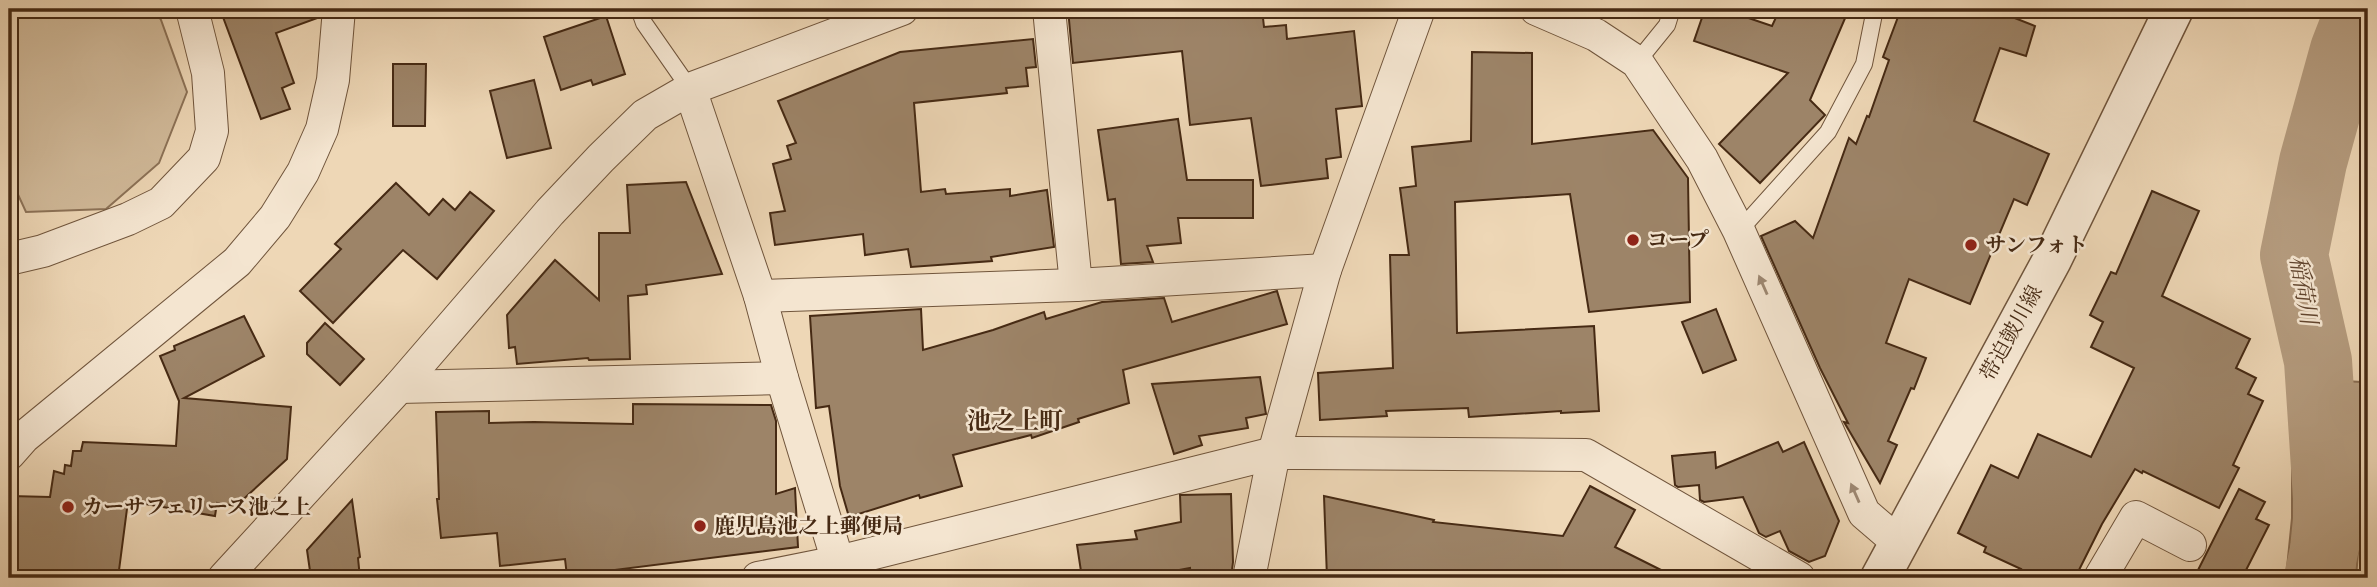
<svg xmlns="http://www.w3.org/2000/svg" width="2377" height="587" font-family="'IM FELL Great Primer','Noto Serif JP',serif">
	<style>
		.green { fill: #d1ba9a; stroke: #8c7257; stroke-width: 2 }
		.water { fill: #b59c7f; stroke: #896e54; stroke-width: 2 }
		.lines { fill: none; stroke-linecap: round; stroke-linejoin: round }
		.river { stroke: #b59c7f; stroke-width: 68 }
		.building { fill: #9d8468; stroke: #462a14; stroke-width: 2 }
		.service-casing { stroke: #70553c; stroke-width: 18 }
		.minor-casing { stroke: #70553c; stroke-width: 34 }
		.tertiary-casing { stroke: #70553c; stroke-width: 41 }
		.service { stroke: #f4e5d0; stroke-width: 16 }
		.minor { stroke: #f4e5d0; stroke-width: 32 }
		.tertiary { stroke: #f4e5d0; stroke-width: 38 }
		.oneway { fill: #9d8872 }
		.poi-dot { fill: #8f2418; stroke: #f4e5d0; stroke-width: 2.5 }
		.labels { text-anchor: middle; stroke-width: 5; stroke-linejoin: round; paint-order: stroke }
		.poi-label { font-size: 21px; font-weight: bold; fill: #462a14; stroke: #f4e5d0; text-anchor: start }
		.street-label { font-size: 21px; fill: #462a14; stroke: #f4e5d0 }
		.water-label { font-size: 23px; font-style: italic; fill: #62462f; stroke: #f4e5d0 }
		.quarter-label { font-size: 24px; font-weight: bold; fill: #462a14; stroke: #f4e5d0 }
	</style>
	<rect width="100%" height="100%" fill="#eed7b6"/>
	<filter id="stains"><feTurbulence type="fractalNoise" baseFrequency=".00286" numOctaves="4"/><feColorMatrix values="0 0 0 0 .2 0 0 0 0 .09 0 0 0 0 .02 0 0 0 .5 -.17"/></filter>
	<radialGradient id="worn" r=".72"><stop offset=".6" stop-color="#630" stop-opacity="0"/><stop offset="1" stop-color="#630" stop-opacity=".3"/></radialGradient>
	<!-- green -->
	<path class="green" d="M 9,9 L 154,9 L 161,20 L 187,92 L 159,163 L 106,209 L 26,212 L 9,175 Z"/>
	<!-- water -->
	<path class="water" d="M 2292,378 L 2361,382 L 2360,527 L 2356,578 L 2286,578 L 2292,518 Z"/>
	<g class="lines">
		<!-- river -->
		<path class="river" d="M 2318,578 L 2329,528 L 2318,361 L 2294,255 L 2313,162 L 2344,50 L 2360,9"/>
	</g>
	<!-- building -->
	<g class="building">
		<path d="M 220,9 L 321,9 L 320,17 L 276,33 L 294,83 L 282,88 L 290,109 L 261,119 Z"/>
		<path d="M 1068,9 L 1262,9 L 1264,27 L 1286,25 L 1287,39 L 1354,31 L 1362,106 L 1336,109 L 1341,157 L 1326,159 L 1328,178 L 1261,186 L 1251,118 L 1190,125 L 1182,51 L 1073,63 Z"/>
		<path d="M 1705,9 L 1722,9 L 1772,26 L 1780,9 L 1849,9 L 1810,100 L 1825,115 L 1760,183 L 1719,144 L 1788,73 L 1694,41 Z"/>
		<path d="M 1901,9 L 1992,9 L 2035,26 L 2026,56 L 2000,48 L 1974,121 L 2049,154 L 2027,205 L 2014,199 L 1970,304 L 1909,279 L 1886,343 L 1926,358 L 1914,389 L 1911,388 L 1888,441 L 1897,445 L 1880,483 L 1844,422 L 1848,423 L 1820,368 L 1761,236 L 1795,221 L 1813,238 L 1849,138 L 1856,144 L 1867,116 L 1869,117 L 1889,60 L 1883,57 Z"/>
		<path d="M 606,16 L 625,74 L 593,85 L 591,80 L 561,90 L 544,37 Z"/>
		<path d="M 1033,39 L 1036,67 L 1026,68 L 1028,86 L 1006,88 L 1007,93 L 914,103 L 921,192 L 945,189 L 946,194 L 1010,189 L 1010,196 L 1047,190 L 1054,247 L 991,257 L 992,261 L 911,267 L 908,249 L 865,255 L 863,234 L 775,245 L 770,213 L 785,211 L 773,164 L 791,159 L 787,146 L 796,143 L 778,101 L 900,52 Z"/>
		<path d="M 1472,52 L 1532,53 L 1532,144 L 1653,130 L 1688,178 L 1690,302 L 1589,312 L 1570,194 L 1455,202 L 1457,333 L 1594,326 L 1599,411 L 1561,413 L 1561,411 L 1469,417 L 1468,408 L 1386,411 L 1387,416 L 1320,420 L 1318,373 L 1393,368 L 1390,255 L 1409,255 L 1400,188 L 1416,186 L 1412,147 L 1471,141 Z"/>
		<path d="M 393,64 L 426,64 L 425,126 L 393,126 Z"/>
		<path d="M 534,80 L 551,148 L 507,158 L 490,91 Z"/>
		<path d="M 1178,119 L 1187,180 L 1253,180 L 1253,218 L 1178,218 L 1181,243 L 1147,246 L 1153,262 L 1121,264 L 1115,199 L 1108,200 L 1098,130 Z"/>
		<path d="M 686,182 L 722,274 L 646,285 L 647,294 L 628,296 L 630,359 L 589,360 L 588,358 L 517,364 L 515,347 L 509,348 L 507,315 L 555,260 L 599,300 L 599,233 L 630,233 L 627,185 Z"/>
		<path d="M 396,183 L 429,215 L 443,199 L 455,210 L 470,192 L 494,211 L 437,279 L 403,250 L 333,323 L 300,291 L 341,249 L 335,244 Z"/>
		<path d="M 2152,191 L 2199,211 L 2162,296 L 2250,339 L 2236,368 L 2256,378 L 2248,394 L 2263,401 L 2233,465 L 2239,468 L 2219,508 L 2143,471 L 2142,473 L 2135,469 L 2102,524 L 2075,578 L 2016,578 L 2021,569 L 1984,552 L 1986,547 L 1958,533 L 1991,465 L 2018,478 L 2038,434 L 2091,457 L 2134,368 L 2091,347 L 2103,322 L 2090,315 L 2111,272 L 2116,274 Z"/>
		<path d="M 1277,291 L 1287,324 L 1123,370 L 1129,403 L 1078,419 L 1079,422 L 1032,438 L 1031,435 L 953,455 L 962,486 L 920,498 L 919,495 L 849,517 L 840,486 L 829,406 L 816,408 L 810,316 L 921,309 L 923,350 L 993,330 L 1044,312 L 1046,319 L 1102,302 L 1164,298 L 1172,322 Z"/>
		<path d="M 1716,309 L 1736,360 L 1703,373 L 1682,322 Z"/>
		<path d="M 244,316 L 264,356 L 184,398 L 291,407 L 287,459 L 236,506 L 217,503 L 215,516 L 128,501 L 118,578 L 9,578 L 11,496 L 50,497 L 54,471 L 64,474 L 65,465 L 71,466 L 73,451 L 81,451 L 83,442 L 176,446 L 179,401 L 160,356 L 175,350 L 174,346 Z"/>
		<path d="M 325,323 L 364,359 L 340,385 L 307,354 L 307,343 Z"/>
		<path d="M 1260,377 L 1266,414 L 1246,418 L 1248,428 L 1199,436 L 1202,445 L 1174,454 L 1152,384 Z"/>
		<path d="M 633,404 L 771,405 L 776,421 L 776,494 L 795,488 L 798,547 L 567,576 L 565,559 L 500,566 L 497,533 L 441,538 L 437,499 L 439,499 L 436,412 L 489,411 L 489,423 L 534,422 L 633,424 Z"/>
		<path d="M 1778,442 L 1783,452 L 1804,442 L 1839,521 L 1825,556 L 1809,562 L 1789,551 L 1780,531 L 1766,537 L 1759,533 L 1743,497 L 1704,502 L 1700,500 L 1699,485 L 1678,487 L 1675,485 L 1672,456 L 1715,452 L 1716,468 Z"/>
		<path d="M 1590,486 L 1635,510 L 1615,547 L 1677,578 L 1327,578 L 1324,496 L 1434,520 L 1433,522 L 1563,536 Z"/>
		<path d="M 2239,489 L 2265,502 L 2256,519 L 2269,525 L 2242,578 L 2194,578 Z"/>
		<path d="M 1231,494 L 1233,562 L 1231,578 L 1191,578 L 1190,568 L 1137,578 L 1082,578 L 1077,545 L 1137,539 L 1135,531 L 1181,522 L 1180,495 Z"/>
		<path d="M 352,500 L 360,557 L 358,558 L 360,578 L 311,578 L 307,550 Z"/>
	</g>
	<g class="lines">
		<!-- service casing -->
		<g class="service-casing">
			<g id="service">
				<path d="M 639,9 L 644,23 L 690,89"/>
				<path d="M 1637,62 L 1667,25 L 1672,9"/>
				<path d="M 1739,231 L 1828,132 L 1864,64 L 1875,9"/>
			</g>
		</g>
		<!-- minor casing -->
		<g class="minor-casing">
			<g id="minor">
				<path d="M 1049,9 L 1076,285"/>
				<path d="M 1536,9 L 1596,35 L 1637,62 L 1702,159 L 1739,231 L 1864,513 L 1899,543"/>
				<path d="M 690,89 L 760,296 L 782,378 L 838,562 L 839,578"/>
				<path d="M 9,259 L 43,251 L 128,219 L 161,203 L 204,158 L 212,131 L 208,73 L 192,9"/>
				<path d="M 760,296 L 1076,285 L 1325,270"/>
				<path d="M 399,387 L 782,378"/>
				<path d="M 9,454 L 24,437 L 237,262 L 275,217 L 303,172 L 322,129 L 333,80 L 339,9"/>
				<path d="M 224,578 L 399,387 L 550,212 L 601,158 L 645,115 L 690,89 L 902,9"/>
				<path d="M 758,578 L 838,562 L 1274,453 L 1303,453 L 1586,455 L 1799,578"/>
				<path d="M 1249,578 L 1274,453 L 1325,270 L 1419,9"/>
				<path d="M 2100,578 L 2136,517 L 2190,545"/>
			</g>
		</g>
		<!-- tertiary casing -->
		<g class="tertiary-casing">
			<path id="tertiary" d="M 1880,578 L 2052,260 L 2174,9"/>
		</g>
		<!-- service -->
		<use href="#service" class="service"/>
		<!-- minor -->
		<use href="#minor" class="minor"/>
		<!-- tertiary -->
		<use href="#tertiary" class="tertiary"/>
	</g>
	<!-- one-way arrows -->
	<defs><path id="oneway-solid" d="M-6-.8H1V-3.2L6.5 0L1 3.2V.8H-6Z" transform="scale(1.75)"/></defs>
	<g class="oneway">
		<use href="#oneway-solid" transform="translate(1763 285) rotate(-114)"/>
		<use href="#oneway-solid" transform="translate(1855 493) rotate(-114)"/>
	</g>
	<!-- markers -->
	<g class="poi-dot">
		<circle cx="1633" cy="240" r="7"/>
		<circle cx="1971" cy="245" r="7"/>
		<circle cx="68" cy="507" r="7"/>
		<circle cx="700" cy="526" r="7"/>
	</g>
	<g class="labels">
		<!-- poi labels -->
		<g class="poi-label">
			<text x="1647" y="247">コープ</text>
			<text x="1985" y="252">サンフォト</text>
			<text x="82" y="514">カーサフェリース池之上</text>
			<text x="714" y="533">鹿児島池之上郵便局</text>
		</g>
		<!-- street labels -->
		<g class="street-label">
			<text transform="translate(2011 333) rotate(-61)" y="7">帯迫皷川線</text>
		</g>
		<!-- water labels -->
		<g class="water-label">
			<text transform="translate(2304 290) rotate(80)" y="8">稲荷川</text>
		</g>
		<!-- quarter labels -->
		<g class="quarter-label">
			<text x="1015" y="429">池之上町</text>
		</g>
	</g>
	<!-- margin -->
	<rect width="2377" height="587" fill="none" stroke="#eed7b6" stroke-width="35"/>
	<rect x="10" y="10" width="2356" height="566" fill="none" stroke="#462a14" stroke-width="3.5"/>
	<rect x="18" y="18" width="2342" height="552" fill="none" stroke="#462a14" stroke-width="2"/>
	<rect width="100%" height="100%" filter="url(#stains)"/>
	<rect width="100%" height="100%" fill="url(#worn)"/>
</svg>
